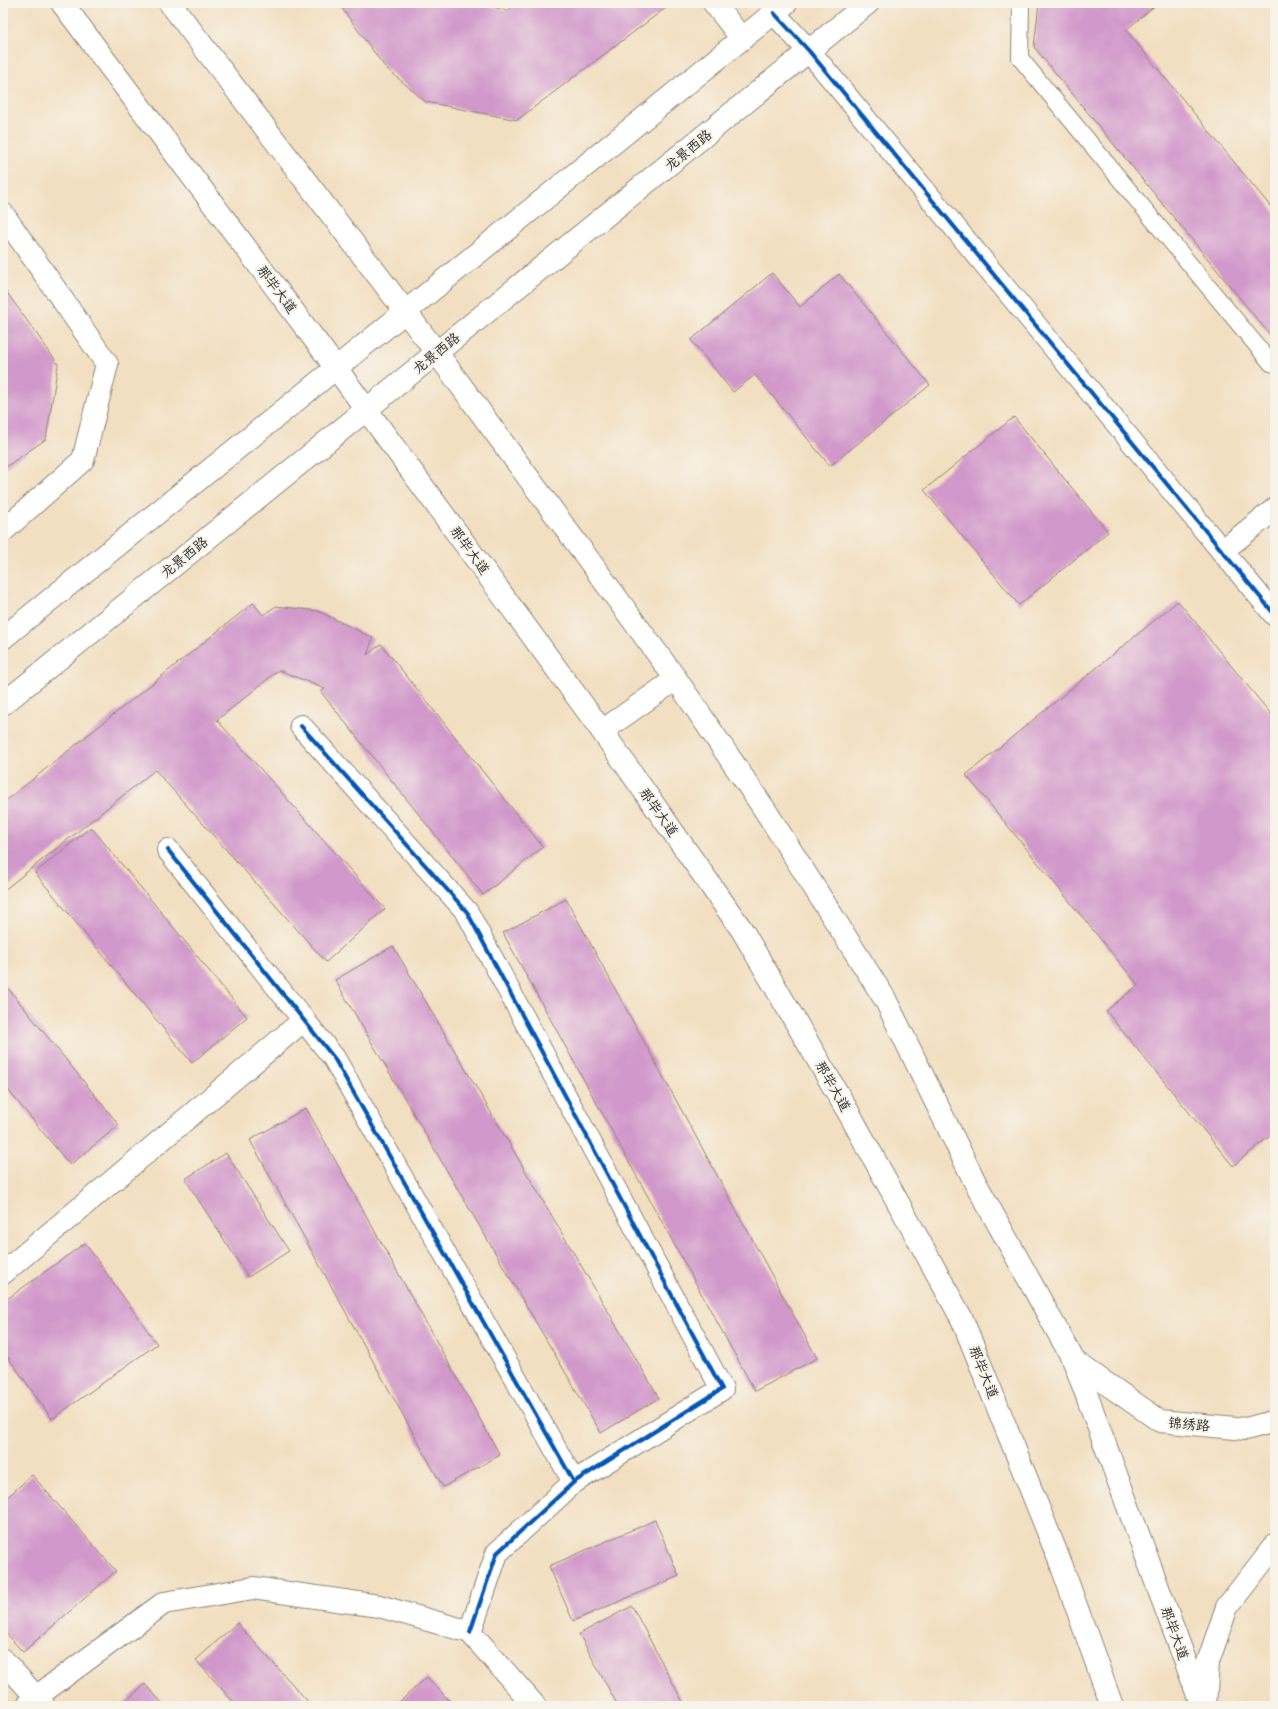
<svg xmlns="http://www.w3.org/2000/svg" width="1278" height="1709" font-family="'Comic Neue','LXGW WenKai TC',sans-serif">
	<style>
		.building { fill: #d198cb }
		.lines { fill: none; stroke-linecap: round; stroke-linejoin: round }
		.service-casing { stroke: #8e8576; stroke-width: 18 }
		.minor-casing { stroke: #8e8576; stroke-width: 24 }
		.tertiary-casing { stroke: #8e8576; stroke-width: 24 }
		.secondary-casing { stroke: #8e8576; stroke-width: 24 }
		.primary-casing { stroke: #8e8576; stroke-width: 24 }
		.service { stroke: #fff; stroke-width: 16 }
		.minor { stroke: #fff; stroke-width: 22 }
		.tertiary { stroke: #fff; stroke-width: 22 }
		.secondary { stroke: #fff; stroke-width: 22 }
		.primary { stroke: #fff; stroke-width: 22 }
		.cycleway-casing { stroke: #f7f3e8; stroke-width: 6 }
		.cycleway { stroke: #0057b8; stroke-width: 4 }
		.labels { text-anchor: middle; stroke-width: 4; stroke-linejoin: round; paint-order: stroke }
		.street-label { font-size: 14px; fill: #2b2b2b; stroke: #f7f3e8 }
	</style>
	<rect width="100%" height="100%" fill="#f7f3e8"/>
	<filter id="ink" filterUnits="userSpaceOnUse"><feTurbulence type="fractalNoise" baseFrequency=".025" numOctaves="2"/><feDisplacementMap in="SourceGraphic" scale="8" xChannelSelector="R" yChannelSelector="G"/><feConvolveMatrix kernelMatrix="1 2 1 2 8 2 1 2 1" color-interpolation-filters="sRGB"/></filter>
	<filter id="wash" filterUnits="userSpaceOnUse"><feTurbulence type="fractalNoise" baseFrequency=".012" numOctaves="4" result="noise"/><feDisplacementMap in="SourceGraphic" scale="16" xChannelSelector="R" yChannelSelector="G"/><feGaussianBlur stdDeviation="0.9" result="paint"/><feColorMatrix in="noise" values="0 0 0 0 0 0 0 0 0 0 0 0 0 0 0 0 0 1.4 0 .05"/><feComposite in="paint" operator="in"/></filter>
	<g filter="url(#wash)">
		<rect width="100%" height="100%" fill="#f2dfc1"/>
		<g id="blocks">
			<!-- building -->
			<g class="building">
				<path d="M 338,3 L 480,3 L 507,11 L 517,3 L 664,3 L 667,7 L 517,120 L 426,102 L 385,67 Z"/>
				<path d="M 1039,3 L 1158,3 L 1126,30 L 1275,212 L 1275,341 L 1034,47 Z"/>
				<path d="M 772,273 L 800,307 L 839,274 L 930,385 L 830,466 L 755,375 L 733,392 L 691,340 Z"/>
				<path d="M 3,287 L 58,364 L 46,439 L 3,469 Z"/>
				<path d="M 1014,417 L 1108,532 L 1019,605 L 924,490 Z"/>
				<path d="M 1178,601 L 1275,719 L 1275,1132 L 1233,1166 L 1106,1011 L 1138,985 L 966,775 Z"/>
				<path d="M 253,603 L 263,615 L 276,606 L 318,611 L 373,638 L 367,655 L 381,644 L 543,847 L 483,895 L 321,692 L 325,689 L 279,670 L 217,720 L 385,909 L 326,962 L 155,770 L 3,891 L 3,803 Z"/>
				<path d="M 91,827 L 247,1017 L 192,1063 L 35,873 Z"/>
				<path d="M 566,899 L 817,1358 L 755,1391 L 503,933 Z"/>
				<path d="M 393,946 L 659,1398 L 601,1433 L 335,980 Z"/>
				<path d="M 3,982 L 119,1125 L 70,1165 L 3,1084 Z"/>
				<path d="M 306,1108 L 500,1455 L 443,1487 L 250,1140 Z"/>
				<path d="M 226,1153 L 289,1251 L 248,1277 L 185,1179 Z"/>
				<path d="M 85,1243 L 157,1344 L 52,1419 L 3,1350 L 3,1302 Z"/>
				<path d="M 32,1475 L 116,1571 L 23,1652 L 3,1630 L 3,1501 Z"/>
				<path d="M 655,1520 L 679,1576 L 573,1621 L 549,1566 Z"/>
				<path d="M 632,1606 L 685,1706 L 618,1706 L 579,1634 Z"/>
				<path d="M 237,1623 L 312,1706 L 237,1706 L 196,1660 Z"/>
				<path d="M 427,1677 L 454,1706 L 395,1706 Z"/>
				<path d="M 145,1684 L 165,1706 L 120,1706 Z"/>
			</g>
		</g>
	</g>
	<g filter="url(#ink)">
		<use href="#blocks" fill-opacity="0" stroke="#8e8576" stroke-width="1"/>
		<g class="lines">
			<!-- service casing -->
			<g class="service-casing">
				<path id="service" d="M 1021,3 L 1020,58 L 1271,363 L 1275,364"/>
			</g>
			<!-- minor casing -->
			<g class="minor-casing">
				<g id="minor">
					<path d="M 714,3 L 742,39"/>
					<path d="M 3,214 L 107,364 L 83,460 L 3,531"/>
					<path d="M 301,726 L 467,912 L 722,1389 L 574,1482 L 497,1553 L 470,1632"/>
					<path d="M 168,850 L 334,1058 L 574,1482"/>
					<path d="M 3,1273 L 304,1020"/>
					<path d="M 3,1660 L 44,1706"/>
					<path d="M 27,1706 L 36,1697 L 164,1603 L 253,1588 L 379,1606 L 470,1632 L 535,1706"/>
				</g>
			</g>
			<!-- tertiary casing -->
			<g class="tertiary-casing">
				<g id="tertiary">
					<path d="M 774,13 L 809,51 L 1275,615"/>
					<path d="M 1222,551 L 1275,509"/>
				</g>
			</g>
			<!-- secondary casing -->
			<g class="secondary-casing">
				<g id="secondary">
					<path d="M 3,638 L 786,3"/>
					<path d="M 3,704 L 868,3"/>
					<path d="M 1074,1361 L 1160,1421 L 1246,1429 L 1275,1421"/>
					<path d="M 1205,1706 L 1208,1662 L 1227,1607 L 1275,1545"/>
				</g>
			</g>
			<!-- primary casing -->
			<g class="primary-casing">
				<g id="primary">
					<path d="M 62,3 L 336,368 L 602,731 L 742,930 L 850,1115 L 962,1319 L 1061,1564 L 1112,1706"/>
					<path d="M 170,3 L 437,353 L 676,679 L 765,810 L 885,999 L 975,1182 L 1074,1361 L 1202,1706"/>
					<path d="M 602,731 L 676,679"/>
				</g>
			</g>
			<!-- service -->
			<use href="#service" class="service"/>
			<!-- minor -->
			<use href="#minor" class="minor"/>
			<!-- tertiary -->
			<use href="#tertiary" class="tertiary"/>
			<!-- secondary -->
			<use href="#secondary" class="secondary"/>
			<!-- primary -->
			<use href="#primary" class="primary"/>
			<!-- cycleway casing -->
			<g class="cycleway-casing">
				<g id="cycleway">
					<path d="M 774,13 L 809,51 L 1275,615"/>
					<path d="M 301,726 L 467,912 L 722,1389 L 574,1482 L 497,1553 L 470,1632"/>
					<path d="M 168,850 L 334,1058 L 574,1482"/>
				</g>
			</g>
			<!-- cycleway -->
			<use href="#cycleway" class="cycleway"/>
		</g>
	</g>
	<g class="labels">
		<!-- street labels -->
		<g class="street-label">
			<text transform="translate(688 150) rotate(-39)" y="5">龙景西路</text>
			<text transform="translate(277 289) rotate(53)" y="5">那毕大道</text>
			<text transform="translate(436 353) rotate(-39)" y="5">龙景西路</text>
			<text transform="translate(470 550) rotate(54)" y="5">那毕大道</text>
			<text transform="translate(184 557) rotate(-39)" y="5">龙景西路</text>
			<text transform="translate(659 812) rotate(55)" y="5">那毕大道</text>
			<text transform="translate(833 1086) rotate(60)" y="5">那毕大道</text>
			<text transform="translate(984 1372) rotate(68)" y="5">那毕大道</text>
			<text transform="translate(1189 1424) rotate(5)" y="5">锦绣路</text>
			<text transform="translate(1175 1633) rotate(70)" y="5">那毕大道</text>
		</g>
	</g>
	<!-- margin -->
	<rect width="1278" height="1709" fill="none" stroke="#f7f3e8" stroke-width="16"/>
</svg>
